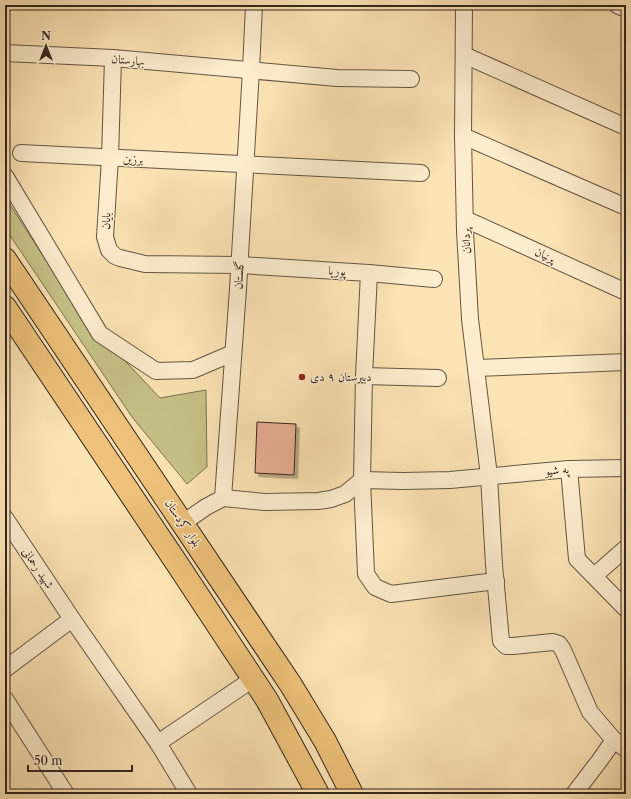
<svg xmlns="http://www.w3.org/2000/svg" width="631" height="799" font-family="'Libre Caslon Text',Amiri,serif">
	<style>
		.green { fill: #c7c288; stroke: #7c7454 }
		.building { fill: #eaaf96; stroke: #32251f; filter: url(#shadow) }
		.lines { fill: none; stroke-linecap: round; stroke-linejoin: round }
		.street-casing { stroke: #645544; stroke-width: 18 }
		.primary-casing { stroke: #32251f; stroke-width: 24 }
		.street { stroke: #fdedcf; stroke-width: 16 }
		.primary { stroke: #eec27a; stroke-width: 22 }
		.poi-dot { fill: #8f2418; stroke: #fdedcf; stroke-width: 1.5 }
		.labels { text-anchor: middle; stroke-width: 3; stroke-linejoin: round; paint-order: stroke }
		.street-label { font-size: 12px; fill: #32251f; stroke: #fdedcf }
		.poi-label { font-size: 12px; fill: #32251f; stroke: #fdedcf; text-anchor: start }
	</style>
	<defs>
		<filter id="shadow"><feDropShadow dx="3.5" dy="3.5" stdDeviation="0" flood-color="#0004"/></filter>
	</defs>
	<rect width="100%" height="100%" fill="#fce4b5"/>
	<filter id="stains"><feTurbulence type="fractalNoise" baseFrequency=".005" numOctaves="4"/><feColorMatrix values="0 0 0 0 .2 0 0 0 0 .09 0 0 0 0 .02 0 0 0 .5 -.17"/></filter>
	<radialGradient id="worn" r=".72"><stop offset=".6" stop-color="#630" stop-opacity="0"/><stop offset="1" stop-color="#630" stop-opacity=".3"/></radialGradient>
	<!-- green -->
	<path class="green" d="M 5,197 L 80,313 L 160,398 L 206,390 L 207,467 L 187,484 L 132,417 L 5,228 Z"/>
	<!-- building -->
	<path class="building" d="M 257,422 L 296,424 L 294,475 L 255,473 Z"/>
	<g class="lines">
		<!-- street casing -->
		<g class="street-casing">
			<g id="street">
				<path d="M 464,5 L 463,136 L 465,231 L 470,319 L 489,476 L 494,565 L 501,641 L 506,646 L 513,646 L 553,642 L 559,644 L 563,650 L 590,712 L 614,740 L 626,749"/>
				<path d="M 617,5 L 626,9"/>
				<path d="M 5,53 L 113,58 L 337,78 L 411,79"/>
				<path d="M 464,55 L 626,127"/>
				<path d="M 113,58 L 110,158 L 105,237 L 109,250 L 115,256 L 120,258 L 145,264 L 240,265 L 369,273 L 434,279"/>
				<path d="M 463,136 L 626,207"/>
				<path d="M 21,153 L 421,173"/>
				<path d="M 5,176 L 100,334 L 156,371 L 193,370 L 233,353"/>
				<path d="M 465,219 L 626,292"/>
				<path d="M 369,273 L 364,376 L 362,480 L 366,574 L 375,587 L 391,594 L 496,581"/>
				<path d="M 476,368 L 626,362"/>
				<path d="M 364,376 L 438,378"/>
				<path d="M 569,469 L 577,559 L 626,609"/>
				<path d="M 223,498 L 265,502 L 318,501 L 331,499 L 345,494 L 362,480 L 403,481 L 450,480 L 569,469 L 626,468"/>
				<path d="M 5,518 L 72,619 L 158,743 L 189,794"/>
				<path d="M 183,523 L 206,507 L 223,498 L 238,289 L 251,70 L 254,5"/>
				<path d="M 594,576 L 626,548"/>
				<path d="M 5,669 L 72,619"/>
				<path d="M 5,699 L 66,794"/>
				<path d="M 158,743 L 253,679"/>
				<path d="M 574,794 L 600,760 L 614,740"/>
			</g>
		</g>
		<!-- primary casing -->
		<g class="primary-casing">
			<g id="primary">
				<path d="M 5,259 L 291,685 L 325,741 L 352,794"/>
				<path d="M 5,307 L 178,565 L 267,700 L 318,794"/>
			</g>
		</g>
		<!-- street -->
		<use href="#street" class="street"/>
		<!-- primary -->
		<use href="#primary" class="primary"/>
	</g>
	<!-- markers -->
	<circle class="poi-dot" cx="302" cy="377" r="4"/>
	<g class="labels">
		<!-- street labels -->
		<g class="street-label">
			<text transform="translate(128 60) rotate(5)" y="4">بهارستان</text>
			<text transform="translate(133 159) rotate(3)" y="4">برزین</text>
			<text transform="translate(106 221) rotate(-87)" y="4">بایان</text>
			<text transform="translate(466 241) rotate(-93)" y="4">پردانان</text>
			<text transform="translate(545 255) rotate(24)" y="4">پرنیان</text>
			<text transform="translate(337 271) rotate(3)" y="4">پوریا</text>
			<text transform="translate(239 275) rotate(-86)" y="4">گلستان</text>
			<text transform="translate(557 470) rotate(-5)" y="4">په شیو</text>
			<text transform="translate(183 523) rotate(56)" y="4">بلوار کردستان</text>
			<text transform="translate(38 568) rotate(56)" y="4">شهید رحمانی</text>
		</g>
		<!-- poi labels -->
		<g class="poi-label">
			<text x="310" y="381">دبیرستان ۹ دی</text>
		</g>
	</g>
	<!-- margin -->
	<rect width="631" height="799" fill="none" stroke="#fce4b5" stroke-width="20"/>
	<rect x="6" y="6" width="619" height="787" fill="none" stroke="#32251f" stroke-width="2"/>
	<rect x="10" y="10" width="611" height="779" fill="none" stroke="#32251f"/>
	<!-- north arrow -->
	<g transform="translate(46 46)" stroke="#fdedcf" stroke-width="3" paint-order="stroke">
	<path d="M0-3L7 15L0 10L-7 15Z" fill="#32251f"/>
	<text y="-6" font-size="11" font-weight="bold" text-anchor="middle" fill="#32251f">N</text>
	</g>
	<!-- scale -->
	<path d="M28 765v6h104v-6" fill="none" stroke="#32251f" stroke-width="2"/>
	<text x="34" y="765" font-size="12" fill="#32251f" stroke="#fdedcf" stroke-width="3" paint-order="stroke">50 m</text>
	<rect width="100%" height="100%" filter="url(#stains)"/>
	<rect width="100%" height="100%" fill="url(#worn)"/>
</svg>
